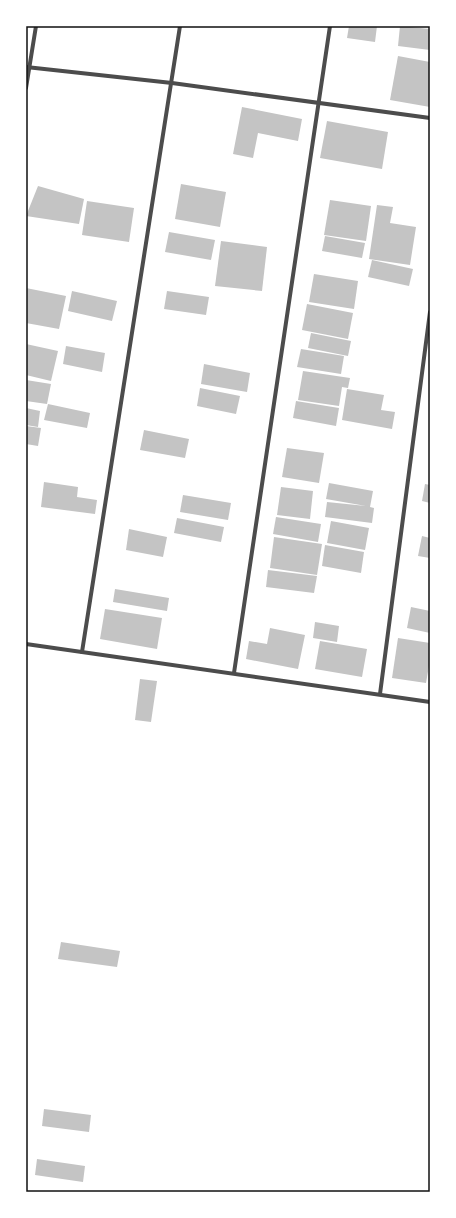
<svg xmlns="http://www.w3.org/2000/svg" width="456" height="1218" font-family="Helvetica,sans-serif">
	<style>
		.building { fill: #c4c4c4 }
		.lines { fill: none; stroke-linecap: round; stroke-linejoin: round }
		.minor { stroke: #4c4c4c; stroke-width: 4 }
		.neatline { fill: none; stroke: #111; stroke-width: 1.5 }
	</style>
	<rect width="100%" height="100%" fill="#fff"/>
	<!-- building -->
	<g class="building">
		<path d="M 349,26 L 377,26 L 375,42 L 347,38 Z"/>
		<path d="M 400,26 L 430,29 L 430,50 L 398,46 Z"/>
		<path d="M 398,56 L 430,62 L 430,107 L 390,100 Z"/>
		<path d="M 242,107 L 302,119 L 298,141 L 258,133 L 253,158 L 233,154 Z"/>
		<path d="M 327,121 L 388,132 L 382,169 L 320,158 Z"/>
		<path d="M 181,184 L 226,192 L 220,227 L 175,219 Z"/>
		<path d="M 38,186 L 84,199 L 79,224 L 26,216 Z"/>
		<path d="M 330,200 L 371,206 L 366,241 L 324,235 Z"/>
		<path d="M 87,201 L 134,208 L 129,242 L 82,235 Z"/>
		<path d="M 377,205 L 393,207 L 390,223 L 416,227 L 410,265 L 369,259 Z"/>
		<path d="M 169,232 L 215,240 L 211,260 L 165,252 Z"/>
		<path d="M 325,236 L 365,243 L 362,258 L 322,251 Z"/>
		<path d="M 221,241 L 267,247 L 262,291 L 215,286 Z"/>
		<path d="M 372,260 L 413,269 L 409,286 L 368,277 Z"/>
		<path d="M 314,274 L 358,281 L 354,309 L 309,302 Z"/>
		<path d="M 26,288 L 66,296 L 59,329 L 26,323 Z"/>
		<path d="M 72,291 L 117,301 L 112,321 L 68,311 Z"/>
		<path d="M 167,291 L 209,297 L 206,315 L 164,309 Z"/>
		<path d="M 307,304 L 353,313 L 348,339 L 302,330 Z"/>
		<path d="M 311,333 L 351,341 L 348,356 L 308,348 Z"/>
		<path d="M 26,344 L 58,351 L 51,381 L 26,375 Z"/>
		<path d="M 66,346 L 105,353 L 102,372 L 63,364 Z"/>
		<path d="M 301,349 L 344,356 L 341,374 L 297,367 Z"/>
		<path d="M 204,364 L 250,373 L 247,392 L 201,384 Z"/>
		<path d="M 303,371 L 350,378 L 348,388 L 342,387 L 339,406 L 298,400 Z"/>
		<path d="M 26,380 L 51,384 L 47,404 L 26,401 Z"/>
		<path d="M 200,388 L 240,396 L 236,414 L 197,406 Z"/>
		<path d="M 347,389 L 384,395 L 381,410 L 395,412 L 392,429 L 342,420 Z"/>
		<path d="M 296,401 L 339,408 L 336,426 L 293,418 Z"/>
		<path d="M 48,404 L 90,413 L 87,428 L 44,420 Z"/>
		<path d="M 26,408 L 40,411 L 38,427 L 26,425 Z"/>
		<path d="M 26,426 L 41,428 L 38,446 L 26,444 Z"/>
		<path d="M 144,430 L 189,439 L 185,458 L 140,450 Z"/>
		<path d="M 287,448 L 324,453 L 319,483 L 282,477 Z"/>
		<path d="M 44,482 L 78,487 L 77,497 L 97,500 L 95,514 L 41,507 Z"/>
		<path d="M 329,483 L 373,491 L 370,507 L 374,508 L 372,523 L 325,517 L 327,502 L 366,506 L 326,499 Z"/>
		<path d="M 425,484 L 430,485 L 430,503 L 422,501 Z"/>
		<path d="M 281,487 L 313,491 L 310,519 L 277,515 Z"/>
		<path d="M 183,495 L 231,503 L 228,520 L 180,512 Z"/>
		<path d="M 276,517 L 321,524 L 318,542 L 273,534 Z"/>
		<path d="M 177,518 L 224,527 L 221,542 L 174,533 Z"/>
		<path d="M 331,521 L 369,528 L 365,550 L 327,543 Z"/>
		<path d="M 129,529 L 167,537 L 163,557 L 126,550 Z"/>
		<path d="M 422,536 L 430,538 L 430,558 L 418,556 Z"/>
		<path d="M 274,537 L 322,544 L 317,575 L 270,568 Z"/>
		<path d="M 325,545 L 364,552 L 361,573 L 322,566 Z"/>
		<path d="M 268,570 L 317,576 L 314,593 L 266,587 Z"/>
		<path d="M 115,589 L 169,598 L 167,611 L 113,602 Z"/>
		<path d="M 411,607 L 430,611 L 430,633 L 407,628 Z"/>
		<path d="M 105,609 L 162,618 L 157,649 L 100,639 Z"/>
		<path d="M 315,622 L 339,626 L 337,642 L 313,638 Z"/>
		<path d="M 270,628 L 305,635 L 298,669 L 246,659 L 249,641 L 267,644 Z"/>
		<path d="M 398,638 L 430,643 L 430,660 L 426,683 L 392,678 Z"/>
		<path d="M 320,641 L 367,649 L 362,677 L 315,669 Z"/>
		<path d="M 140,679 L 157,681 L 151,722 L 135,720 Z"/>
		<path d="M 61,942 L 120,951 L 117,967 L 58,959 Z"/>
		<path d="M 44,1109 L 91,1115 L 89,1132 L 42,1126 Z"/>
		<path d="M 37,1159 L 85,1166 L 83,1182 L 35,1175 Z"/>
	</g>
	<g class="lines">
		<!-- minor -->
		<g class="minor">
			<path d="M 26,67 L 172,83 L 430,118"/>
			<path d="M 26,88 L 36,26"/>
			<path d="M 26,644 L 430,702"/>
			<path d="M 82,652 L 180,26"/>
			<path d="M 234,673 L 330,26"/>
			<path d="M 380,694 L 430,312"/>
		</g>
	</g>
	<!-- border -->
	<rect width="456" height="1218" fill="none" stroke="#ffffff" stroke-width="54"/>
	<rect x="27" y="27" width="402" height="1164" class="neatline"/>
</svg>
